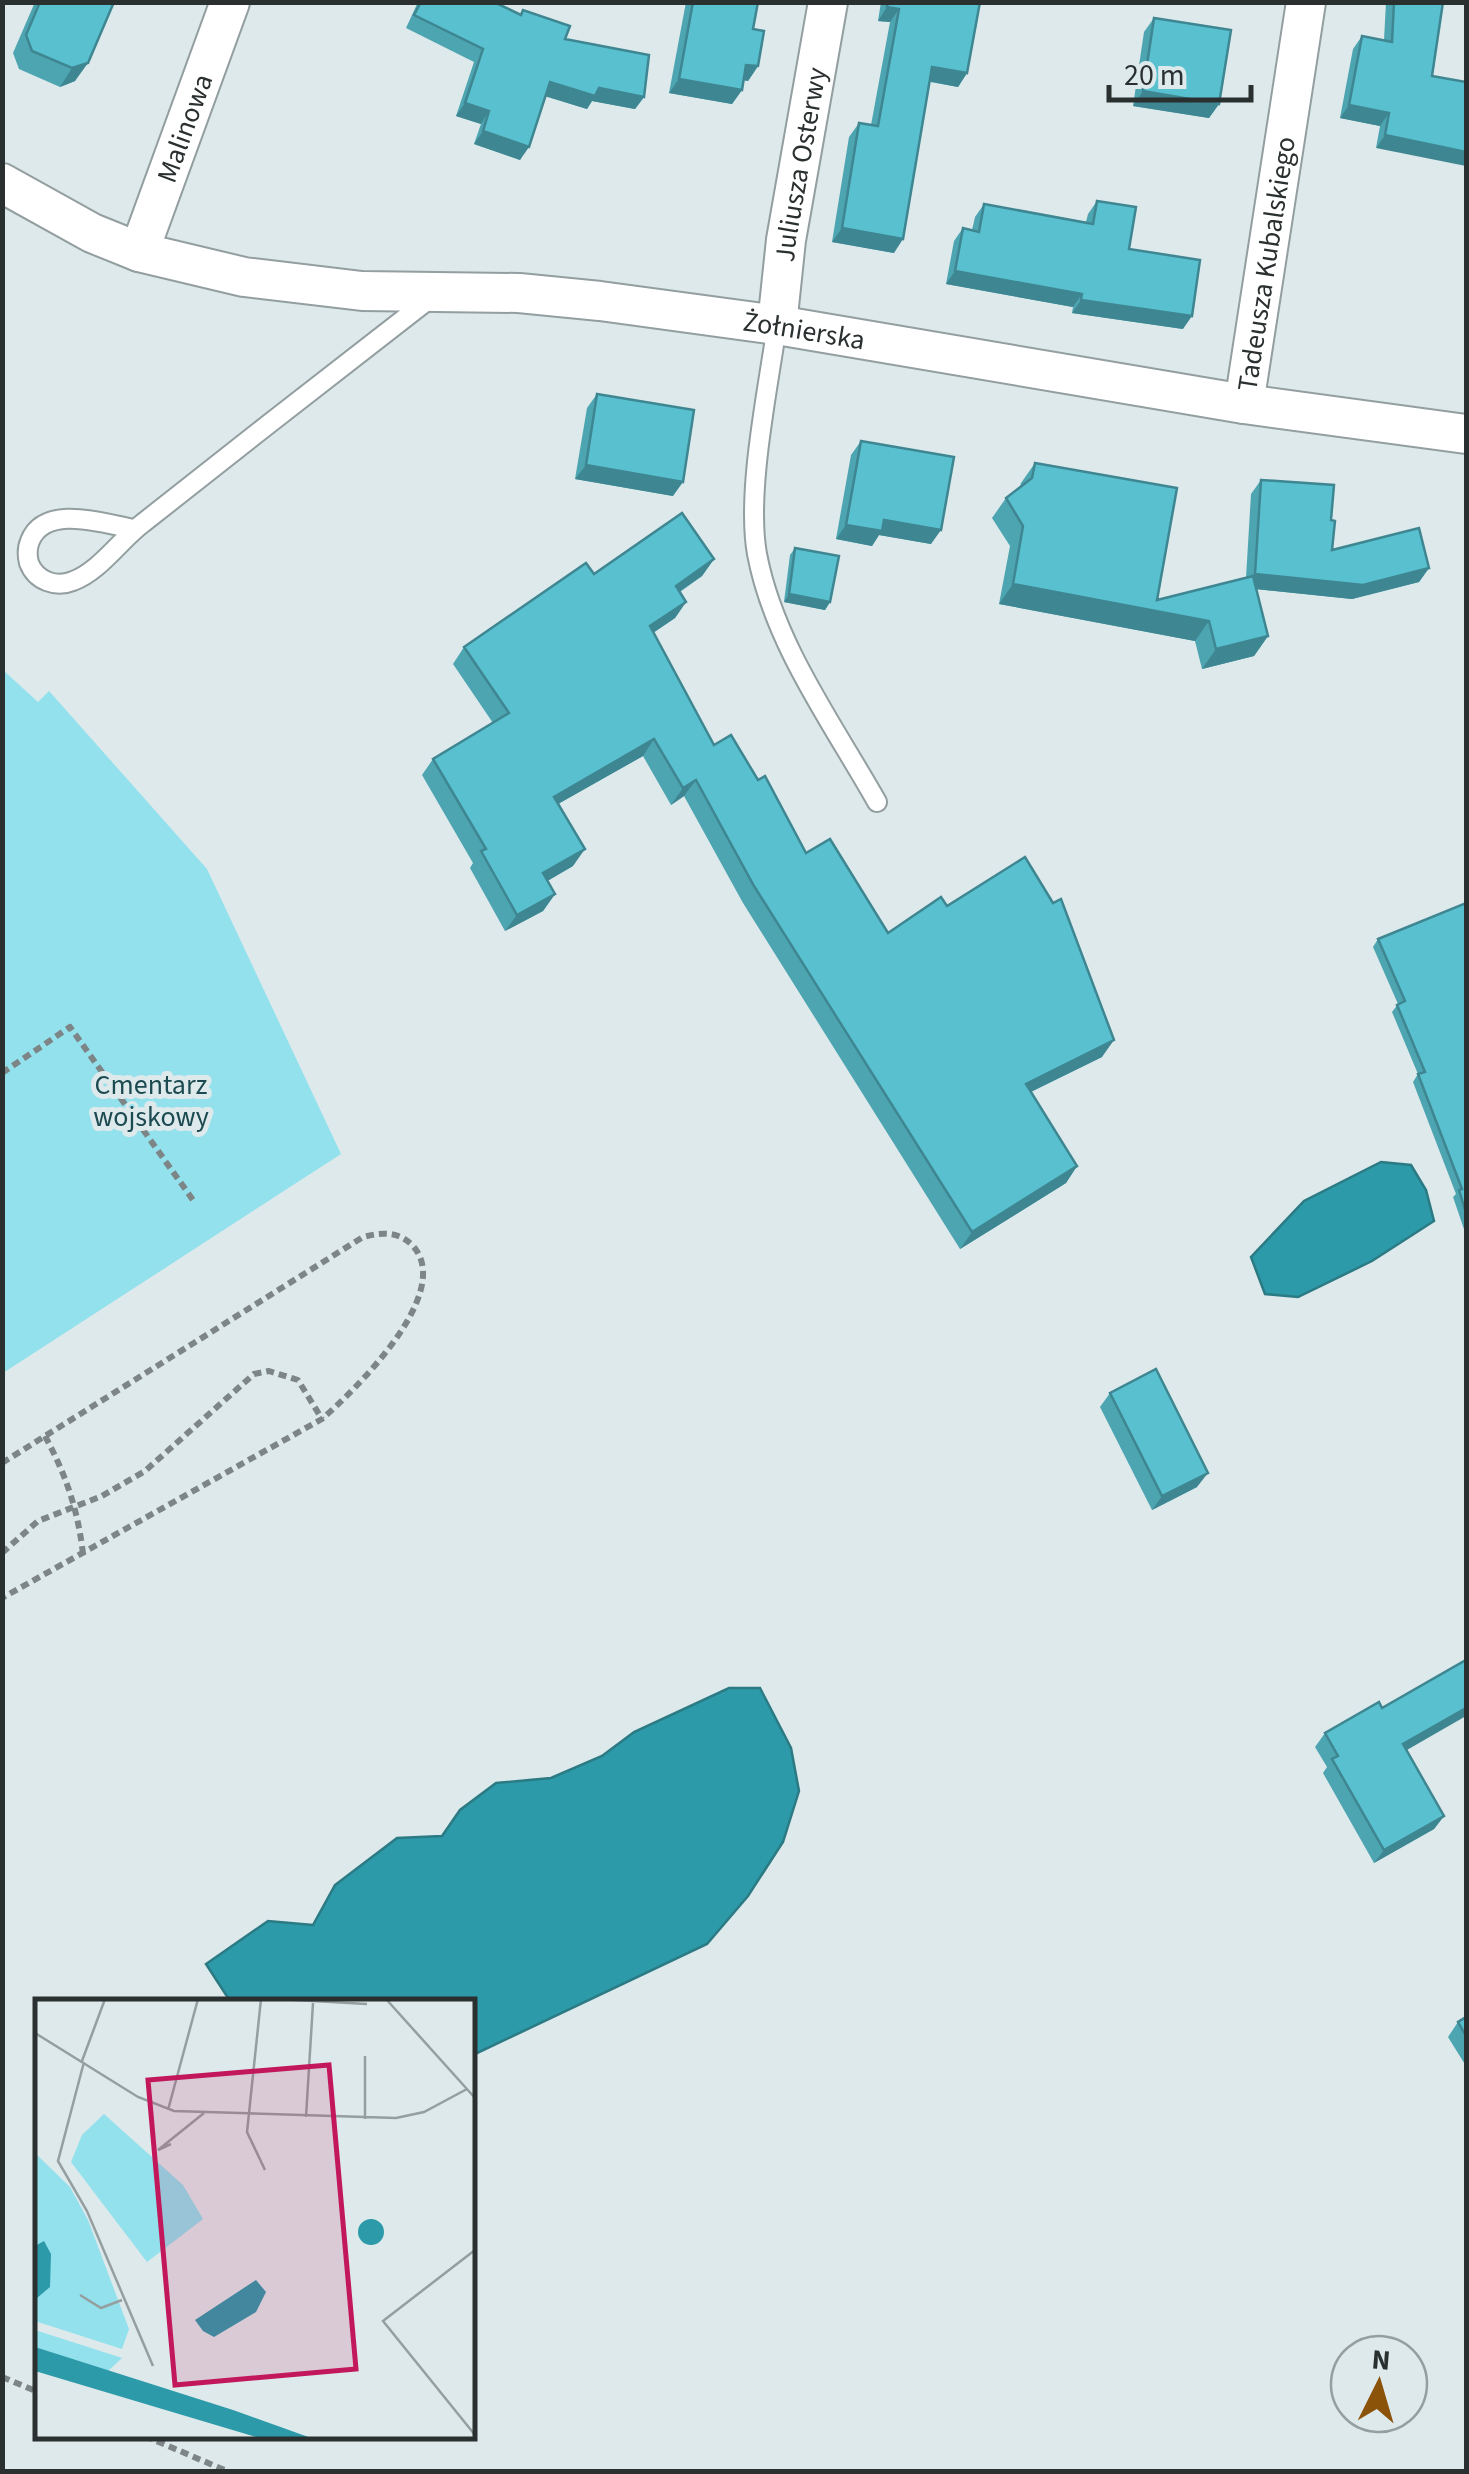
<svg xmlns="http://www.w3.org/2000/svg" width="1469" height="2474" font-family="'Source Sans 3',sans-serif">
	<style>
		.green { fill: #92e1ed }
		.water { fill: #2c9aa8; stroke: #2b7a84; stroke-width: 2.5 }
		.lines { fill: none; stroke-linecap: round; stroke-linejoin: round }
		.lane-casing { stroke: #939ea0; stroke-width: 22 }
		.street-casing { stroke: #939ea0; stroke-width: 42 }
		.path { stroke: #7d8587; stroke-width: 6; stroke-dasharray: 8 5; stroke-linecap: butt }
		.lane { stroke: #fff; stroke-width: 18 }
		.street { stroke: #fff; stroke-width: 38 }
		.wall { fill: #4da5b2 }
		.shaded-wall { fill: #3e8691 }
		.building { fill: #59c0cf; stroke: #3e8691; stroke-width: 2.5 }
		.labels { text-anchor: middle; stroke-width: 10; stroke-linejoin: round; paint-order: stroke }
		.street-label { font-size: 28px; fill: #2a2f30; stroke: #dde9eb }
		.park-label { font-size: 28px; fill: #1c4a51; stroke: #dde9eb }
		.inset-road { fill: none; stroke: #959fa0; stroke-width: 2.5 }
		.view { fill: #c2185b; fill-opacity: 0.15; stroke: #c2185b; stroke-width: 5 }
		.inset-edge { fill: none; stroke: #2a2f30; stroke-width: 5 }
	</style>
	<rect width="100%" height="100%" fill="#dde9eb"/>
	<!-- green -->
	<path class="green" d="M 3,670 L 38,702 L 49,691 L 207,869 L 341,1154 L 3,1373 Z"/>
	<!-- water -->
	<g class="water">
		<path d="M 1381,1162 L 1411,1165 L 1426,1190 L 1434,1221 L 1372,1261 L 1298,1297 L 1265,1294 L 1251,1257 L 1304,1201 Z"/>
		<path d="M 729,1688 L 760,1688 L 791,1748 L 799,1791 L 783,1842 L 748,1896 L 707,1944 L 473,2055 L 472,2002 L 230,2001 L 206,1964 L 268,1921 L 313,1925 L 335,1885 L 397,1838 L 442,1836 L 460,1810 L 496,1783 L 551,1778 L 602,1756 L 634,1732 Z"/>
	</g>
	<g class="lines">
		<!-- lane casing -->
		<g class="lane-casing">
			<g id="lane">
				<path d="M 777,325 C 768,389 746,492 757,554 C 774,644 833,724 877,802"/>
				<path d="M 134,529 C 105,524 45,503 30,541 C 27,548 27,555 29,563 C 36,581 56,588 73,581 C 100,571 120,540 143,523 C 239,447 335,372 432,297"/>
			</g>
		</g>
		<!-- street casing -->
		<g class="street-casing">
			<g id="street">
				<path id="s1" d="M 2,183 L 92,233 L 139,252 L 244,277 L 362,291 L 519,293 L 600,301 L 777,325 L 1244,404 L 1466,434"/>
				<path id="s2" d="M 139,252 L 230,2"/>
				<path id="s3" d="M 777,325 L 786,240 L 828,2"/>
				<path id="s4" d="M 1244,404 L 1306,2"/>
			</g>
		</g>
		<!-- path -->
		<g class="path">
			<path d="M 2,1073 L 70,1027 L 193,1200"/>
			<path d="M 45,1436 C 66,1475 78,1510 83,1554"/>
			<path d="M 2,1463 L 363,1237 C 382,1232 399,1231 413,1246 C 455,1293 354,1391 322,1419 L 2,1598"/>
			<path d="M 2,1553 L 38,1521 L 102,1496 L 145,1471 L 254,1374 L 269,1371 L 298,1380 L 322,1419"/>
			<path d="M 2,2377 L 38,2392"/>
			<path d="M 145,2436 L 229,2472"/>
		</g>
		<!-- lane -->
		<use href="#lane" class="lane"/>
		<!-- street -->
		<use href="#street" class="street"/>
	</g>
	<!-- wall -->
	<g class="wall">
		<path d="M 35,2 L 114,2 L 75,81 L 60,87 L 19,69 L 13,53 Z"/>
		<path d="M 418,2 L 494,2 L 520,15 L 523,10 L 565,39 L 644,97 L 635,109 L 592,101 L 587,109 L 546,96 L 520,160 L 474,144 L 481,124 L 456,116 L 474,62 L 406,28 Z"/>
		<path d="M 686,2 L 758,2 L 753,29 L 758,66 L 748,81 L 744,80 L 742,90 L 732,104 L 669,93 Z"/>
		<path d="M 881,2 L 980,2 L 967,73 L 958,87 L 930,82 L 894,253 L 832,242 L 849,137 L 859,123 L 871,125 L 890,22 L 878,21 Z"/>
		<path d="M 1386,2 L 1443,2 L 1432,76 L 1376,148 L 1380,126 L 1340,118 L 1353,49 L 1362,36 L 1384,40 Z"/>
		<path d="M 1154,18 L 1219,104 L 1209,118 L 1133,106 L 1144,32 Z"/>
		<path d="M 1097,201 L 1183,329 L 1072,313 L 1073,307 L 946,284 L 954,241 L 963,228 L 972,230 L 975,217 L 984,204 L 1086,222 L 1088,214 Z"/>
		<path d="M 597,394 L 673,496 L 575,479 L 587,408 Z"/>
		<path d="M 861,441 L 931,544 L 879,535 L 872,546 L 836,539 L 851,455 Z"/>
		<path d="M 1035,463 L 1157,600 L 1246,578 L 1251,494 L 1261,480 L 1331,520 L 1332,550 L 1429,568 L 1419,582 L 1352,599 L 1256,589 L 1268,636 L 1254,656 L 1202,669 L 1195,641 L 999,604 L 1010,546 L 992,518 L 1006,498 L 1020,487 L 1021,483 Z"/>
		<path d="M 795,548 L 830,602 L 825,610 L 784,602 L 790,555 Z"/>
		<path d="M 714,559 L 702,576 L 680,592 L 686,602 L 675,618 L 653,633 L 714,745 L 758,780 L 806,853 L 888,933 L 947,906 L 1102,1057 L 1031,1092 L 1077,1166 L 1066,1183 L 960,1249 L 743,903 L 684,796 L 671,805 L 643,756 L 558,804 L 573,866 L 547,881 L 555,894 L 543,911 L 505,931 L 470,868 L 473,863 L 422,775 L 433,759 L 493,723 L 453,664 L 464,647 L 594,574 Z"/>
		<path d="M 1466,903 L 1466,1235 L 1453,1197 L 1456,1194 L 1413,1082 L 1418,1074 L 1392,1012 L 1398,1004 L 1373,947 L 1378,939 Z"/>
		<path d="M 1110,1393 L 1197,1487 L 1152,1510 L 1100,1407 Z"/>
		<path d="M 1325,1733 L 1406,1750 L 1444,1816 L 1434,1829 L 1374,1863 L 1323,1773 L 1327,1767 L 1315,1747 Z"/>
		<path d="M 1466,2017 L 1466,2066 L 1448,2037 L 1458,2022 Z"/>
	</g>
	<!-- shaded-wall -->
	<g class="shaded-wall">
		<path d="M 887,7 L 899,9 L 890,22 L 878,21 Z"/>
		<path d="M 88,63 L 75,81 L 60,87 L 72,68 Z"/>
		<path d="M 746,65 L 758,66 L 748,81 L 736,79 Z"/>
		<path d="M 932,67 L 967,73 L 958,87 L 923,80 Z"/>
		<path d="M 679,79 L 742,90 L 732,104 L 669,93 Z"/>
		<path d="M 550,82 L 599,88 L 644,97 L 635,109 L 592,101 L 587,109 L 541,95 Z"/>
		<path d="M 1143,91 L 1219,104 L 1209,118 L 1133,106 Z"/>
		<path d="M 465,103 L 489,111 L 481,124 L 456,116 Z"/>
		<path d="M 1349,105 L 1389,113 L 1380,126 L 1340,118 Z"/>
		<path d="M 483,131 L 529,147 L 520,160 L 474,144 Z"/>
		<path d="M 1385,135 L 1466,152 L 1466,166 L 1376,148 Z"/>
		<path d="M 842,228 L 903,239 L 894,253 L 832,242 Z"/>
		<path d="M 955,271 L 1082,294 L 1073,307 L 946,284 Z"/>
		<path d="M 1081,300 L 1192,316 L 1183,329 L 1072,313 Z"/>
		<path d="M 586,465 L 683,482 L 673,496 L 575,479 Z"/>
		<path d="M 884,520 L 941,530 L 931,544 L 879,535 L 872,546 L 836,539 L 846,525 Z"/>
		<path d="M 714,559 L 702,576 L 664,602 L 676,586 Z"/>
		<path d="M 1429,568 L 1419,582 L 1352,599 L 1245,588 L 1255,574 Z"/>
		<path d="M 1013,584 L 1209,621 L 1195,641 L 999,604 Z"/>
		<path d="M 789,594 L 830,602 L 825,610 L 784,602 Z"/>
		<path d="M 686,602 L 675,618 L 638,643 L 650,626 Z"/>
		<path d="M 1268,636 L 1254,656 L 1202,669 L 1216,649 Z"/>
		<path d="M 654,739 L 643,756 L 542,813 L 554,797 Z"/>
		<path d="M 696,780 L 684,796 L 671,805 L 683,788 Z"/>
		<path d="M 585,849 L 573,866 L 532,890 L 543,873 Z"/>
		<path d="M 555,894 L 543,911 L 505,931 L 517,915 Z"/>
		<path d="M 1114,1040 L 1102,1057 L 1014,1100 L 1026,1084 Z"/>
		<path d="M 1077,1166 L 1066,1183 L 960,1249 L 972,1232 Z"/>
		<path d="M 1208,1473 L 1197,1487 L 1152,1510 L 1162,1496 Z"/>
		<path d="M 1466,1708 L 1466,1716 L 1393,1758 L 1403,1744 Z"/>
		<path d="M 1444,1816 L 1434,1829 L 1374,1863 L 1384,1850 Z"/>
	</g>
	<!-- building -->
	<g class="building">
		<path d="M 40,2 L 114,2 L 88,63 L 72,68 L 32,51 L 26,35 Z"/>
		<path d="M 421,2 L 494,2 L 521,15 L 523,10 L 570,26 L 565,39 L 649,55 L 644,97 L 599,88 L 595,96 L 550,82 L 529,147 L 483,131 L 489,111 L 465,103 L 483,49 L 414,15 Z"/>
		<path d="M 693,2 L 758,2 L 753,29 L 764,31 L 758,66 L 746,65 L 742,90 L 679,79 Z"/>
		<path d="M 888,2 L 980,2 L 967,73 L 932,67 L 903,239 L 842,228 L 859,123 L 878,126 L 899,9 L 887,7 Z"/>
		<path d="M 1394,2 L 1443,2 L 1432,76 L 1466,82 L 1466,152 L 1385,135 L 1389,113 L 1349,105 L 1362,36 L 1392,42 Z"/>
		<path d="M 1154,18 L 1231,30 L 1219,104 L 1143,91 Z"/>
		<path d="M 1097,201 L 1136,207 L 1129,249 L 1200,260 L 1192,316 L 1081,300 L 1082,294 L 955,271 L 963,228 L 979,232 L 984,204 L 1093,224 Z"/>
		<path d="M 597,394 L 694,410 L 683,482 L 586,465 Z"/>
		<path d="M 861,441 L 954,457 L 941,530 L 884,520 L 882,531 L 846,525 Z"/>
		<path d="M 1035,463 L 1177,488 L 1157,600 L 1253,576 L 1268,636 L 1216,649 L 1209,621 L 1013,584 L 1023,526 L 1006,498 L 1032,478 Z"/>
		<path d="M 1261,480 L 1334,485 L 1331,520 L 1335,521 L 1332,550 L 1419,528 L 1429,568 L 1363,585 L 1255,574 Z"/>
		<path d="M 682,513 L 714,559 L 676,586 L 686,602 L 650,626 L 714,745 L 731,735 L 758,780 L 765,776 L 806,853 L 830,839 L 888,933 L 941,897 L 947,906 L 1025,857 L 1053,903 L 1061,899 L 1114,1040 L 1026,1084 L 1077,1166 L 972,1232 L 754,886 L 696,780 L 683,788 L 654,739 L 554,797 L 585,849 L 543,873 L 555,894 L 517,915 L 481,851 L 486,849 L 433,759 L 509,713 L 464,647 L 586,563 L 594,574 Z"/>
		<path d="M 795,548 L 839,556 L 830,602 L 789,594 Z"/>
		<path d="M 1466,903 L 1466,1213 L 1459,1190 L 1462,1189 L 1418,1074 L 1425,1072 L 1397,1005 L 1405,1001 L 1378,939 Z"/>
		<path d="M 1156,1369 L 1208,1473 L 1162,1496 L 1110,1393 Z"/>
		<path d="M 1466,1660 L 1466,1708 L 1403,1744 L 1444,1816 L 1384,1850 L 1332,1759 L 1338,1756 L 1325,1733 L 1379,1702 L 1382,1708 Z"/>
		<path d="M 1466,2017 L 1466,2036 L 1458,2022 Z"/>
	</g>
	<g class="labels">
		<!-- street labels -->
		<g class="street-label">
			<text dy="10" stroke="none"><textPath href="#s2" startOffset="132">Malinowa</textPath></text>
			<text dy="10" stroke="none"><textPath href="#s3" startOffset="162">Juliusza Osterwy</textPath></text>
			<text dy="10" stroke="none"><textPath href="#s4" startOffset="142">Tadeusza Kubalskiego</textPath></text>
			<text dy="10" stroke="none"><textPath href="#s1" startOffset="825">Żołnierska</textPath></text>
		</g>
		<!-- park labels -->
		<g class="park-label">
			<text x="151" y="1094">Cmentarz<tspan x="151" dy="32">wojskowy</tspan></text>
		</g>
	</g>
	<!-- overview -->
	<g transform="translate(35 1999)">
		<rect width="440" height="440" fill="#dde9eb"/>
		<path d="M 69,115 L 148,186 L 168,220 L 112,263 L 36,163 L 47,136 ZM 0,154 L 35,188 L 53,221 L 94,330 L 87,350 L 0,322 ZM 0,331 L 87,359 L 72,373 L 0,348 Z" fill="#92e1ed"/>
		<path d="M323 233a13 13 0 1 1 26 0a13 13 0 1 1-26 0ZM 9,242 L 16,255 L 15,288 L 2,299 L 0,247 ZM 221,281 L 231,293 L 221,313 L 179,338 L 168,332 L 160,321 ZM 0,348 L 198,411 L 279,440 L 228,440 L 0,372 Z" fill="#2c9aa8"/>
		<path class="inset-road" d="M 226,0 L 212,133 L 230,171M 242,0 L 332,5M 351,0 L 440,99M 0,34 L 103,98 L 139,112 L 361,119 L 389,113 L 432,90M 47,62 L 70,0M 49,63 L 23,162 L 52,212 L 118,367M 133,111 L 163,0M 271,118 L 278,4M 330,120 L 330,57M 136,145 L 123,151 L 169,114M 440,251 L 348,322 L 440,436M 45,296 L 66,309 L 87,301"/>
		<path class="view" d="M 294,66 L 321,370 L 140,386 L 113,81 Z"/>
		<rect width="440" height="440" class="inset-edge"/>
	</g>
	<!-- border -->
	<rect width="1469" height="2474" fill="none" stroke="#2a2f30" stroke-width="10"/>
	<!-- north arrow -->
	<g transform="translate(1379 2384) rotate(5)"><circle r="48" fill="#dde9eb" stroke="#959fa0" stroke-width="2.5"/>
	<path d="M0-8L18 38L0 25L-18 38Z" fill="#8b5209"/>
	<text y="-15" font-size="28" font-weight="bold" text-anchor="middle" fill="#2a2f30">N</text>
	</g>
	<!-- scale -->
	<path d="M1109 85v15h142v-15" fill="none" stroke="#2a2f30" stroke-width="5"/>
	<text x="1124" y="85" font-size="30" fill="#2a2f30" stroke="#dde9eb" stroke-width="8" paint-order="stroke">20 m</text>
</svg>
